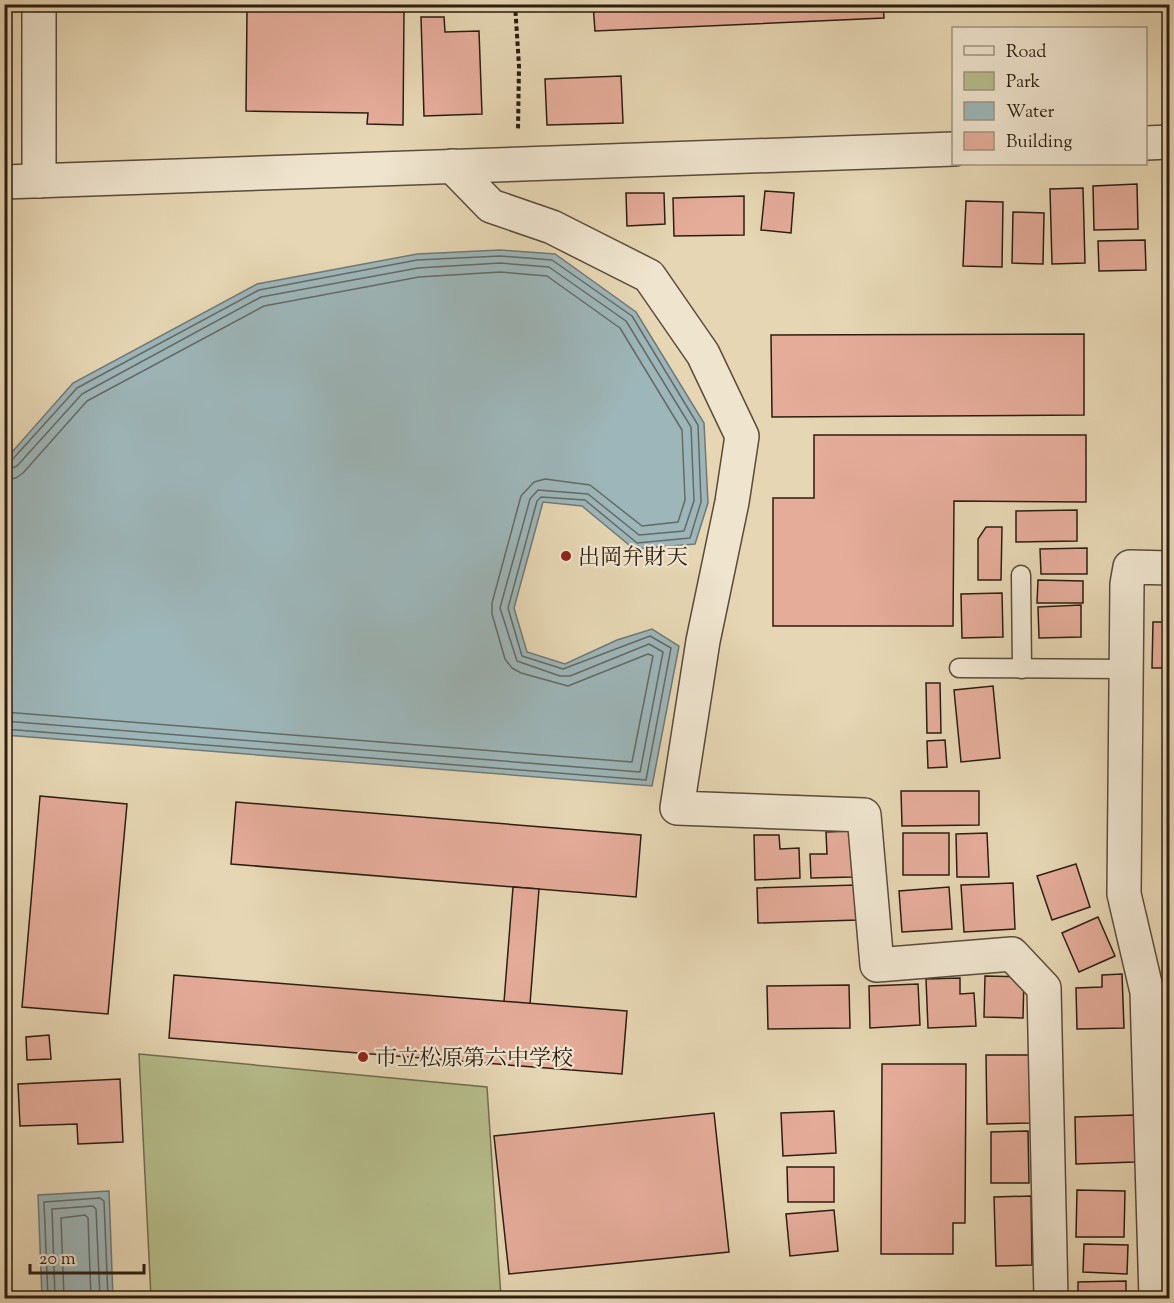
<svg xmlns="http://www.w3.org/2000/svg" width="1174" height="1303" font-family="'Sorts Mill Goudy','Noto Serif JP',serif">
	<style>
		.green { fill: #b6bd8b; stroke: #716d4e; stroke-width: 1.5 }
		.water { fill: #9db6b9; stroke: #707976; stroke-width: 1.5 }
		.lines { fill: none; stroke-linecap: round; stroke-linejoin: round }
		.shore { stroke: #646a65; stroke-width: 1.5 }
		.building { fill: #e5ac9a; stroke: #2c1d11; stroke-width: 1.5 }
		.service-casing { stroke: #5a4b3a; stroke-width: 21 }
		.minor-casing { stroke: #5a4b3a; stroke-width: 36 }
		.tertiary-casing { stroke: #5a4b3a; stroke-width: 36 }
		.path { stroke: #2c1d11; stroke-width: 4; stroke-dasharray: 4.5 3; stroke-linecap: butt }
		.service { stroke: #efe4ce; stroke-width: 18 }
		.minor { stroke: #efe4ce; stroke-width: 33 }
		.tertiary { stroke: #efe4ce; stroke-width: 33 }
		.poi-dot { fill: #8f2418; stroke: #efe4ce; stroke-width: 2 }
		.labels { text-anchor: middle; stroke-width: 4.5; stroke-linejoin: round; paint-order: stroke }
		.poi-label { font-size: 22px; fill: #2c1d11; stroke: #efe4ce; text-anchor: start }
	</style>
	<rect width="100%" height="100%" fill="#e6d6b3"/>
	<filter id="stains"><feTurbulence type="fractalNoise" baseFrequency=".00333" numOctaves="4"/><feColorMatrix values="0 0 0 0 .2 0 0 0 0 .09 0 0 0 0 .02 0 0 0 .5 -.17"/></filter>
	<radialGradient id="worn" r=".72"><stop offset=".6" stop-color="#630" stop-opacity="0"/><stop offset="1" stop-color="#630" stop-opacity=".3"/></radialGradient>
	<!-- green -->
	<path class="green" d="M 139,1054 L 487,1087 L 501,1298 L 151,1298 Z"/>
	<!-- water -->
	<g class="water">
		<path d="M 500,250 L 555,254 L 636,312 L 704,423 L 708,503 L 695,544 L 634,549 L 582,506 L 543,502 L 514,608 L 527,652 L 565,664 L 617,640 L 652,629 L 679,646 L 652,786 L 5,735 L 5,460 L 73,383 L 257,284 L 417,254 Z"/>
		<path d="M 109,1191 L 113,1298 L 42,1298 L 38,1195 Z"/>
	</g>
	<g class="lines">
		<!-- shore -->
		<g class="shore">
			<path d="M 4,463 L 11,461 L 77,388 L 259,290 L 417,260 L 500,256 L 552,260 L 632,316 L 698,425 L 701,502 L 690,538 L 637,543 L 585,500 L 541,497 L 537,501 L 508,608 L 522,656 L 563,669 L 650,636 L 671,648 L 646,780 L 4,729"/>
			<path d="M 4,471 L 17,466 L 82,394 L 261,297 L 418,268 L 500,263 L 549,267 L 626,321 L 691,427 L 694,501 L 684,531 L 639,535 L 588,494 L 538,490 L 530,499 L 500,608 L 517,661 L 560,676 L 570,676 L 649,644 L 663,652 L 640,772 L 4,721"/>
			<path d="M 4,480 L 16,478 L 23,473 L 87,401 L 264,306 L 419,277 L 500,272 L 547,276 L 620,328 L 682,430 L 685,500 L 678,522 L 642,526 L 590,485 L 545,479 L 534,482 L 521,496 L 492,603 L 492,614 L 505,659 L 512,668 L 521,673 L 568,686 L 648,654 L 653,656 L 632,762 L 4,712"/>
			<path d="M 48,1298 L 44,1202 L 100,1198 L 104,1201 L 108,1298"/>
			<path d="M 55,1298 L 52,1209 L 93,1206 L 96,1209 L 100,1298"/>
			<path d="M 64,1298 L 61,1218 L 85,1215 L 88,1218 L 91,1298"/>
		</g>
	</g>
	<!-- building -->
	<g class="building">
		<path d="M 593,4 L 883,4 L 884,18 L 595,31 Z"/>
		<path d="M 247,10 L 404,12 L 403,125 L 367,124 L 368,113 L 246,111 Z"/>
		<path d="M 421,17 L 444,17 L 445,32 L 479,31 L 482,114 L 424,116 Z"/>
		<path d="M 621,76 L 623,123 L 547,125 L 545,79 Z"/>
		<path d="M 1137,184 L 1138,229 L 1094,230 L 1093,186 Z"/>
		<path d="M 1083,188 L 1085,263 L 1052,264 L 1050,189 Z"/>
		<path d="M 765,191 L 794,193 L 791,233 L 761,230 Z"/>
		<path d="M 626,193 L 664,193 L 665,224 L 627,226 Z"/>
		<path d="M 744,196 L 744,235 L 674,236 L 673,198 Z"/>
		<path d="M 966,201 L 1003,202 L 1002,267 L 963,266 Z"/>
		<path d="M 1013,212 L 1044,213 L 1043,264 L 1012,263 Z"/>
		<path d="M 1145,240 L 1146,270 L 1099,271 L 1098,241 Z"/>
		<path d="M 1084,334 L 1084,415 L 772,417 L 771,335 Z"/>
		<path d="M 814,435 L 1086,435 L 1086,502 L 954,501 L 953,626 L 773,626 L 773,498 L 814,498 Z"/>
		<rect x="1163" y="462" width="7" height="65"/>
		<path d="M 1077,510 L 1077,541 L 1016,542 L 1016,511 Z"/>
		<path d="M 986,527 L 1002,527 L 1001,580 L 978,580 L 978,539 Z"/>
		<path d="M 1087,548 L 1087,574 L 1041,574 L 1040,549 Z"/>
		<path d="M 1038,580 L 1083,581 L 1083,603 L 1037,603 Z"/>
		<path d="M 1002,593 L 1003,637 L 962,638 L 961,594 Z"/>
		<path d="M 1081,605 L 1081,637 L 1039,638 L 1038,607 Z"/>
		<path d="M 1153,622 L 1170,622 L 1170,668 L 1152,668 Z"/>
		<path d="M 926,683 L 940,683 L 941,733 L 927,733 Z"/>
		<path d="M 993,686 L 1000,758 L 961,762 L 954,690 Z"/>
		<path d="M 945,740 L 947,767 L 928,768 L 927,741 Z"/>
		<path d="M 901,791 L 979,791 L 979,825 L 902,826 Z"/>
		<path d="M 40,796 L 127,804 L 108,1014 L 22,1007 Z"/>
		<path d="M 236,802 L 641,835 L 636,897 L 231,864 Z"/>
		<path d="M 852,831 L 853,877 L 811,878 L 810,854 L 827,854 L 826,832 Z"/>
		<rect x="903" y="833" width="46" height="42"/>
		<path d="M 987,833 L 989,877 L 957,877 L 956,834 Z"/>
		<path d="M 754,835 L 779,835 L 780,849 L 799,848 L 800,878 L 755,880 Z"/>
		<path d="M 1076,864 L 1090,907 L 1052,920 L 1037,876 Z"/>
		<path d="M 1013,883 L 1015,929 L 964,932 L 961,885 Z"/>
		<path d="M 857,885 L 858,920 L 758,923 L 757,888 Z"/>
		<path d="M 513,887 L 539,889 L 530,1004 L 504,1002 Z"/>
		<path d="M 949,887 L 952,929 L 902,932 L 899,891 Z"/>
		<path d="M 1098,917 L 1115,956 L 1079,972 L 1062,933 Z"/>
		<path d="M 1122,974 L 1124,1028 L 1077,1029 L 1076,988 L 1102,987 L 1102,975 Z"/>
		<path d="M 174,975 L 627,1011 L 622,1074 L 169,1038 Z"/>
		<path d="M 985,976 L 1024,977 L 1023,1018 L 984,1017 Z"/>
		<path d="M 960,978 L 960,994 L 974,993 L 976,1026 L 928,1028 L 926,979 Z"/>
		<path d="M 918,984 L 920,1025 L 870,1028 L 869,986 Z"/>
		<path d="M 849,985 L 850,1028 L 768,1029 L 767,986 Z"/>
		<path d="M 49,1035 L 51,1059 L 27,1060 L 26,1037 Z"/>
		<path d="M 986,1055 L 1030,1055 L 1031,1123 L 987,1124 Z"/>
		<path d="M 882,1064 L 966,1064 L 965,1223 L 953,1223 L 953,1254 L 881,1254 Z"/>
		<path d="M 120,1079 L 123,1142 L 78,1144 L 77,1124 L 20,1126 L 18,1084 Z"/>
		<path d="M 834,1111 L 836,1153 L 783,1156 L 781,1113 Z"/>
		<path d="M 714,1113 L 729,1252 L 509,1274 L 494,1136 Z"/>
		<path d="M 1134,1115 L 1135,1162 L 1076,1164 L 1075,1117 Z"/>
		<path d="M 1028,1131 L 1029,1183 L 991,1183 L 991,1132 Z"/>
		<path d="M 787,1167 L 834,1167 L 834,1202 L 788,1202 Z"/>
		<path d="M 1077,1190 L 1125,1191 L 1124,1237 L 1076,1237 Z"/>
		<path d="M 1031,1196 L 1032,1265 L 996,1266 L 994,1197 Z"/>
		<path d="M 834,1210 L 838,1251 L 790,1256 L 786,1214 Z"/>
		<path d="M 1084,1244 L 1128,1245 L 1127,1274 L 1083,1272 Z"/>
		<path d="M 1126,1281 L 1126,1298 L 1078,1298 L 1078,1282 Z"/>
		<rect x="714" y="1294" width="54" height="4"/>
	</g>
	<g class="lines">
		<!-- service casing -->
		<g class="service-casing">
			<g id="service">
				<path d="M 1021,575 L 1022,669"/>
				<path d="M 959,668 L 1126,669"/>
			</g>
		</g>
		<!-- minor casing -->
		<g class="minor-casing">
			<g id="minor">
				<path d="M 39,4 L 39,181"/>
				<path d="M 452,166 L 491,206 L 552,227 L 649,276 L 703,354 L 742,436 L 732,502 L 703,641 L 677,808 L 864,815 L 877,965 L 1012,954 L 1044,988 L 1051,1298"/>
				<path d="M 1156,1298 L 1147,992 L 1124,894 L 1127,584 L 1130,567 L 1170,568"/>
			</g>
		</g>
		<!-- tertiary casing -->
		<g class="tertiary-casing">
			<g id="tertiary">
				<path d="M 1146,143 L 1170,142"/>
				<path d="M 4,182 L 954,149"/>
			</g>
		</g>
		<!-- path -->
		<path class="path" d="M 515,4 L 519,66 L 518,130"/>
		<!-- service -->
		<use href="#service" class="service"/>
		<!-- minor -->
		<use href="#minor" class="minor"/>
		<!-- tertiary -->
		<use href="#tertiary" class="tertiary"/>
	</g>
	<!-- markers -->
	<g class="poi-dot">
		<circle cx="566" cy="556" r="6"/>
		<circle cx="363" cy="1057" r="6"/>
	</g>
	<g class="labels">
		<!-- poi labels -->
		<g class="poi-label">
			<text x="578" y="564">出岡弁財天</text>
			<text x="375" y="1065">市立松原第六中学校</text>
		</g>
	</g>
	<!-- margin -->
	<rect width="1174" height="1303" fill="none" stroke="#e6d6b3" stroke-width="24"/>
	<rect x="6" y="6" width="1162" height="1291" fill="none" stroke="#2c1d11" stroke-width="3"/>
	<rect x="12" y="12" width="1150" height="1279" fill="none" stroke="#2c1d11" stroke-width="1.5"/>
	<!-- legend -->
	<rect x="952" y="27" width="195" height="138" fill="#efe4ce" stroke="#a19482" stroke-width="1.5"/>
	<rect x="964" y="46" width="30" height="9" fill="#efe4ce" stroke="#a19482" stroke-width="1.5"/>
	<text x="1006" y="57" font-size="18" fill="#2c1d11">Road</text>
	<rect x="964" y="72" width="30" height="18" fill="#b6bd8b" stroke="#a19482" stroke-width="1.5"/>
	<text x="1006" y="87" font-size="18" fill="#2c1d11">Park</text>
	<rect x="964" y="102" width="30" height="18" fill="#9db6b9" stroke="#a19482" stroke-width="1.5"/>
	<text x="1006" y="117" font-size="18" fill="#2c1d11">Water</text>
	<rect x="964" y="132" width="30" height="18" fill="#e5ac9a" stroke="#a19482" stroke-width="1.5"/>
	<text x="1006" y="147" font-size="18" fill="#2c1d11">Building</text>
	<!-- scale -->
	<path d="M30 1264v9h114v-9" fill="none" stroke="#2c1d11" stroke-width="3"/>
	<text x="39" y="1264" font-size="18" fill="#2c1d11" stroke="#efe4ce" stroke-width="4.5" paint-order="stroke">20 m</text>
	<rect width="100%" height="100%" filter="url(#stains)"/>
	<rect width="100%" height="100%" fill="url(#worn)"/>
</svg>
